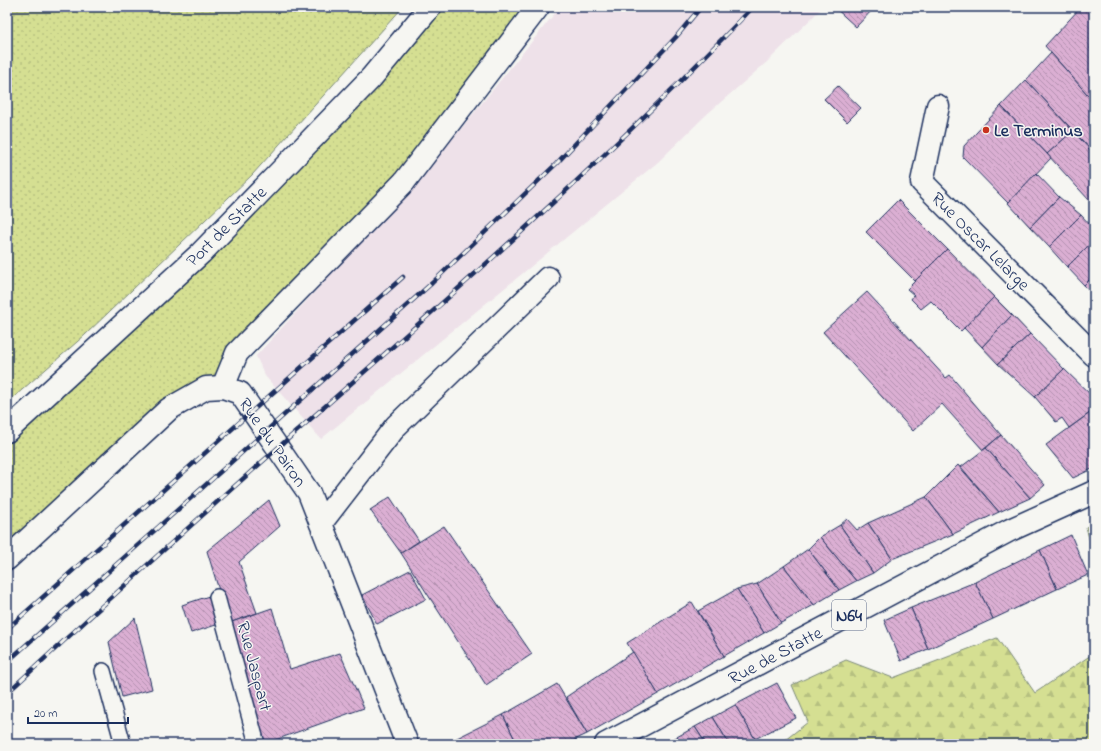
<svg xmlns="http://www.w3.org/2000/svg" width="1101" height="751" font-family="'Indie Flower',sans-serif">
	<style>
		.built { fill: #eee1e9 }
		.green { fill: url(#green-dots); stroke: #788778 }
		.forest { fill: url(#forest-firs); stroke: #788778 }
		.building { fill: url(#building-back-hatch); stroke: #1b2f5e }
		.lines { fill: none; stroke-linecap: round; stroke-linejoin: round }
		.service-casing { stroke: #1b2f5e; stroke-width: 18 }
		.minor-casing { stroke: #1b2f5e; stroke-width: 25 }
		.tertiary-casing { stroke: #1b2f5e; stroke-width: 25 }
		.primary-casing { stroke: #1b2f5e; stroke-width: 25 }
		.service { stroke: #f6f6f2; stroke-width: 15 }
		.minor { stroke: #f6f6f2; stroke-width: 22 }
		.tertiary { stroke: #f6f6f2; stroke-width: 22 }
		.primary { stroke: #f6f6f2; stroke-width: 22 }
		.rail-casing { stroke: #1b2f5e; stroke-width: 4.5 }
		.rail { stroke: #f6f6f2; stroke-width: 3; stroke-dasharray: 9; stroke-linecap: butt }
		.poi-dot { fill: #c8321e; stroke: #f6f6f2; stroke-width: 1.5 }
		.labels { text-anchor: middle; stroke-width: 3; stroke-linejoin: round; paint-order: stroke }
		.shield { fill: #f6f6f2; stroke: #5d6b8a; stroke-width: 1 }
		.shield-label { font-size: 17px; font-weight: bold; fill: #1b2f5e }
		.poi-label { font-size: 18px; font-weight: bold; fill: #1b2f5e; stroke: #f6f6f2; text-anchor: start }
		.street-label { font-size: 18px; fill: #1b2f5e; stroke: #f6f6f2 }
	</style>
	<defs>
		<pattern id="green-dots" width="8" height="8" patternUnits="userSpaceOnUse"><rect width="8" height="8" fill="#d5df92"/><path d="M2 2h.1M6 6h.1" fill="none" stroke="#b6c080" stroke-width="1.8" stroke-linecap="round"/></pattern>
		<pattern id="forest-firs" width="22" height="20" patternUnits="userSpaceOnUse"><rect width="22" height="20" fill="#d5df92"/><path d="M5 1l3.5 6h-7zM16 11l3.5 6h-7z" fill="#b6c080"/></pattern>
		<pattern id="building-back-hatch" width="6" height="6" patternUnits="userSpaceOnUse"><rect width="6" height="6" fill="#dbafd3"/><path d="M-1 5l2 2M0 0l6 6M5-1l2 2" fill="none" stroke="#b18fae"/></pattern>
	</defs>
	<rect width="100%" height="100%" fill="#f6f6f2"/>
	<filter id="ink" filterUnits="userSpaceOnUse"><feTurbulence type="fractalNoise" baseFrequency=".025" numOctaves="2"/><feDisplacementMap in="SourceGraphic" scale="8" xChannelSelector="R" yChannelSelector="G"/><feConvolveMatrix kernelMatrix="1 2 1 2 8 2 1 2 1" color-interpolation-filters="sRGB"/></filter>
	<g filter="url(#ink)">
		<!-- built -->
		<path class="built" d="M 560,7 L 823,7 L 768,61 L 706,115 L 658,162 L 321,439 L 265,376 L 256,356 L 434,162 Z"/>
		<!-- green -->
		<g class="green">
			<path d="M 7,7 L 403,7 L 252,175 L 85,335 L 7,403 Z"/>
			<path d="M 427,7 L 538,7 L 404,182 L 206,388 L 7,559 L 7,431 L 86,358 Z"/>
		</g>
		<!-- forest -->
		<g class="forest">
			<path d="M 1094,523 L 1094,557 L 1086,527 Z"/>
			<path d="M 997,638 L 1035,693 L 1094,653 L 1094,744 L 780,744 L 808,722 L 792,685 L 846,660 L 893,678 Z"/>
		</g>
		<!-- building -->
		<g class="building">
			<path d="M 834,7 L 875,7 L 856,27 Z"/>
			<path d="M 1081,7 L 1094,7 L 1094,44 L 1090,48 L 1094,53 L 1094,102 L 1045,46 Z"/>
			<path d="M 1051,53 L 1094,102 L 1094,153 L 1026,80 Z"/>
			<path d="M 1026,80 L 1073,131 L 1047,154 L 1001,106 Z"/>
			<path d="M 838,86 L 861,108 L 847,122 L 824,99 Z"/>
			<path d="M 1001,106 L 1051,158 L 1008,203 L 963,157 L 964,146 Z"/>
			<path d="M 1073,131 L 1094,154 L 1094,195 L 1089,200 L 1047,154 Z"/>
			<path d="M 1036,173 L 1059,197 L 1030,227 L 1008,203 Z"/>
			<path d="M 1059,197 L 1081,215 L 1049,247 L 1030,227 Z"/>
			<path d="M 898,200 L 947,249 L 915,281 L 866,232 Z"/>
			<path d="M 1081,215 L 1094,229 L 1094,240 L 1067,267 L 1049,247 Z"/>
			<path d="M 1094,240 L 1094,275 L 1084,285 L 1067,267 Z"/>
			<path d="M 947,249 L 994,297 L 961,331 L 931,301 L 921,309 L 911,299 L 914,295 L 907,289 Z"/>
			<path d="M 1094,275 L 1094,296 L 1084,285 Z"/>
			<path d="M 867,292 L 946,378 L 950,375 L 1001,435 L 983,450 L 942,404 L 913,431 L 823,332 Z"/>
			<path d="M 994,297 L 1012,315 L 982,347 L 964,328 Z"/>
			<path d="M 1012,315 L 1030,334 L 998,364 L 982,347 Z"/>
			<path d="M 1030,334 L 1064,369 L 1035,397 L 998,364 Z"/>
			<path d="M 1064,369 L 1094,398 L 1094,410 L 1069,428 L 1062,418 L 1056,422 L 1035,397 Z"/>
			<path d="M 1094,410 L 1094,468 L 1073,478 L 1046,445 Z"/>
			<path d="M 1001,435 L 1045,485 L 1030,498 L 986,448 Z"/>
			<path d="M 986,448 L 1030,498 L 999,512 L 961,467 Z"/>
			<path d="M 958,465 L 999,512 L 953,534 L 926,497 Z"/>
			<path d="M 390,497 L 419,541 L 401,553 L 370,510 Z"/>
			<path d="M 926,497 L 953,534 L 892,559 L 868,523 Z"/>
			<path d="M 269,500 L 280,526 L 239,562 L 257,613 L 229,623 L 207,551 Z"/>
			<path d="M 847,519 L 857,530 L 868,523 L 892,559 L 873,573 L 840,525 Z"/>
			<path d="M 840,525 L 873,573 L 856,581 L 820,537 Z"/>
			<path d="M 444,526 L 532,654 L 486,685 L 401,553 Z"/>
			<path d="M 1071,535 L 1088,575 L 1057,589 L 1040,550 Z"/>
			<path d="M 820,537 L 856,581 L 839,590 L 808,549 Z"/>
			<path d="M 808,549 L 839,590 L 814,605 L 784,566 Z"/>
			<path d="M 1040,550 L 1057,589 L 993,619 L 975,582 Z"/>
			<path d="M 784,566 L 814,605 L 781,623 L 757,584 Z"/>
			<path d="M 410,570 L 426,599 L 377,624 L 362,595 Z"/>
			<path d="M 975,582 L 993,619 L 928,649 L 911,608 Z"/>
			<path d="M 757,584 L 781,623 L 764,633 L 737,589 Z"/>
			<path d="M 737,589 L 764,633 L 724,656 L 698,611 Z"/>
			<path d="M 209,596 L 219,624 L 191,633 L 182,605 Z"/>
			<path d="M 692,602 L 724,656 L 658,694 L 627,643 Z"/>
			<path d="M 272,608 L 290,669 L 340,653 L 364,708 L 264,744 L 229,623 Z"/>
			<path d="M 911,608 L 928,649 L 901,661 L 884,620 Z"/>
			<path d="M 135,618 L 152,689 L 122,697 L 109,642 Z"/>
			<path d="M 633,652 L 658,694 L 587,734 L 566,697 Z"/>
			<path d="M 777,683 L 796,718 L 755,739 L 735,705 Z"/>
			<path d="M 557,684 L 587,734 L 566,744 L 517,744 L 503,715 Z"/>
			<path d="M 735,705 L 755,739 L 747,744 L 729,744 L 713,717 Z"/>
			<path d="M 503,715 L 517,744 L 445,744 Z"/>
			<path d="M 713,717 L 729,744 L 706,744 L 695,727 Z"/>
			<path d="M 695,727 L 706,744 L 664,744 Z"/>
		</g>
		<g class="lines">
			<!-- service casing -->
			<g class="service-casing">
				<g id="service">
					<path d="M 217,597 L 257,744"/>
					<path d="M 103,671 L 123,744"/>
				</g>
			</g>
			<!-- minor casing -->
			<g class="minor-casing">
				<g id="minor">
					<path d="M 938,106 L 922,182 L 1094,355"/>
					<path d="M 223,387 L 237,353 L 404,182 L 538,7"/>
					<path d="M 321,523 L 396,426 L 548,278"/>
					<path d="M 7,559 L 169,409 L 206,388 L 223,387 L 240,393 L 309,493 L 407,744"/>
				</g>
			</g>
			<!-- tertiary casing -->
			<g class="tertiary-casing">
				<path id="tertiary" d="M 7,431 L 201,253 L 371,78 L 430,7"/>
			</g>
			<!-- primary casing -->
			<g class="primary-casing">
				<path id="primary" d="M 606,744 L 1010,530 L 1094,492"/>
			</g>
			<!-- service -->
			<use href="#service" class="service"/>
			<!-- minor -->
			<use href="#minor" class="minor"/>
			<!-- tertiary -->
			<use href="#tertiary" class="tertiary"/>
			<!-- primary -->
			<use href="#primary" class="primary"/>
			<!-- rail casing -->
			<g class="rail-casing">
				<g id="rail">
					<path d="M 7,629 L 403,277"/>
					<path d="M 7,662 L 432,283 L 556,164 L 676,37 L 701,7"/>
					<path d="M 7,693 C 106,602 205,512 306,423 C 459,289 612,155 753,7"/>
				</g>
			</g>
			<!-- rail -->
			<use href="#rail" class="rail"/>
		</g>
	</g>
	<!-- markers -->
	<circle class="poi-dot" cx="986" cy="130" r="4"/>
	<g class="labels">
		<!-- shield labels -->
		<rect class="shield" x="832" y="600" width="34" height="30" rx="3"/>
		<g class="shield-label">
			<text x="849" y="621">N64</text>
		</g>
		<!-- poi labels -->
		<g class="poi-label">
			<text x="994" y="136">Le Terminus</text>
		</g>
		<!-- street labels -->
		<g class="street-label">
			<text transform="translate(226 226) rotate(-45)" y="6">Port de Statte</text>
			<text transform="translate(981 241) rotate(45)" y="6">Rue Oscar Lelarge</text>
			<text transform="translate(273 442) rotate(55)" y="6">Rue du Pairon</text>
			<text transform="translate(775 655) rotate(-28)" y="6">Rue de Statte</text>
			<text transform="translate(255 666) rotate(75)" y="6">Rue Jaspart</text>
		</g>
	</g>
	<!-- margin -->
	<rect width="1101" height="751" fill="none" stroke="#f6f6f2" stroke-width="24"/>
	<rect x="12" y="12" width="1077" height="727" fill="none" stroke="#1b2f5e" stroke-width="1.5" filter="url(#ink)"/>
	<!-- scale -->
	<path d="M28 717v6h100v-6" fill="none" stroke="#1b2f5e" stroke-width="2"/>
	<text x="34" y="717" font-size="12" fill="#1b2f5e" stroke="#f6f6f2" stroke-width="3" paint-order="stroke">20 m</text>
</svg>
